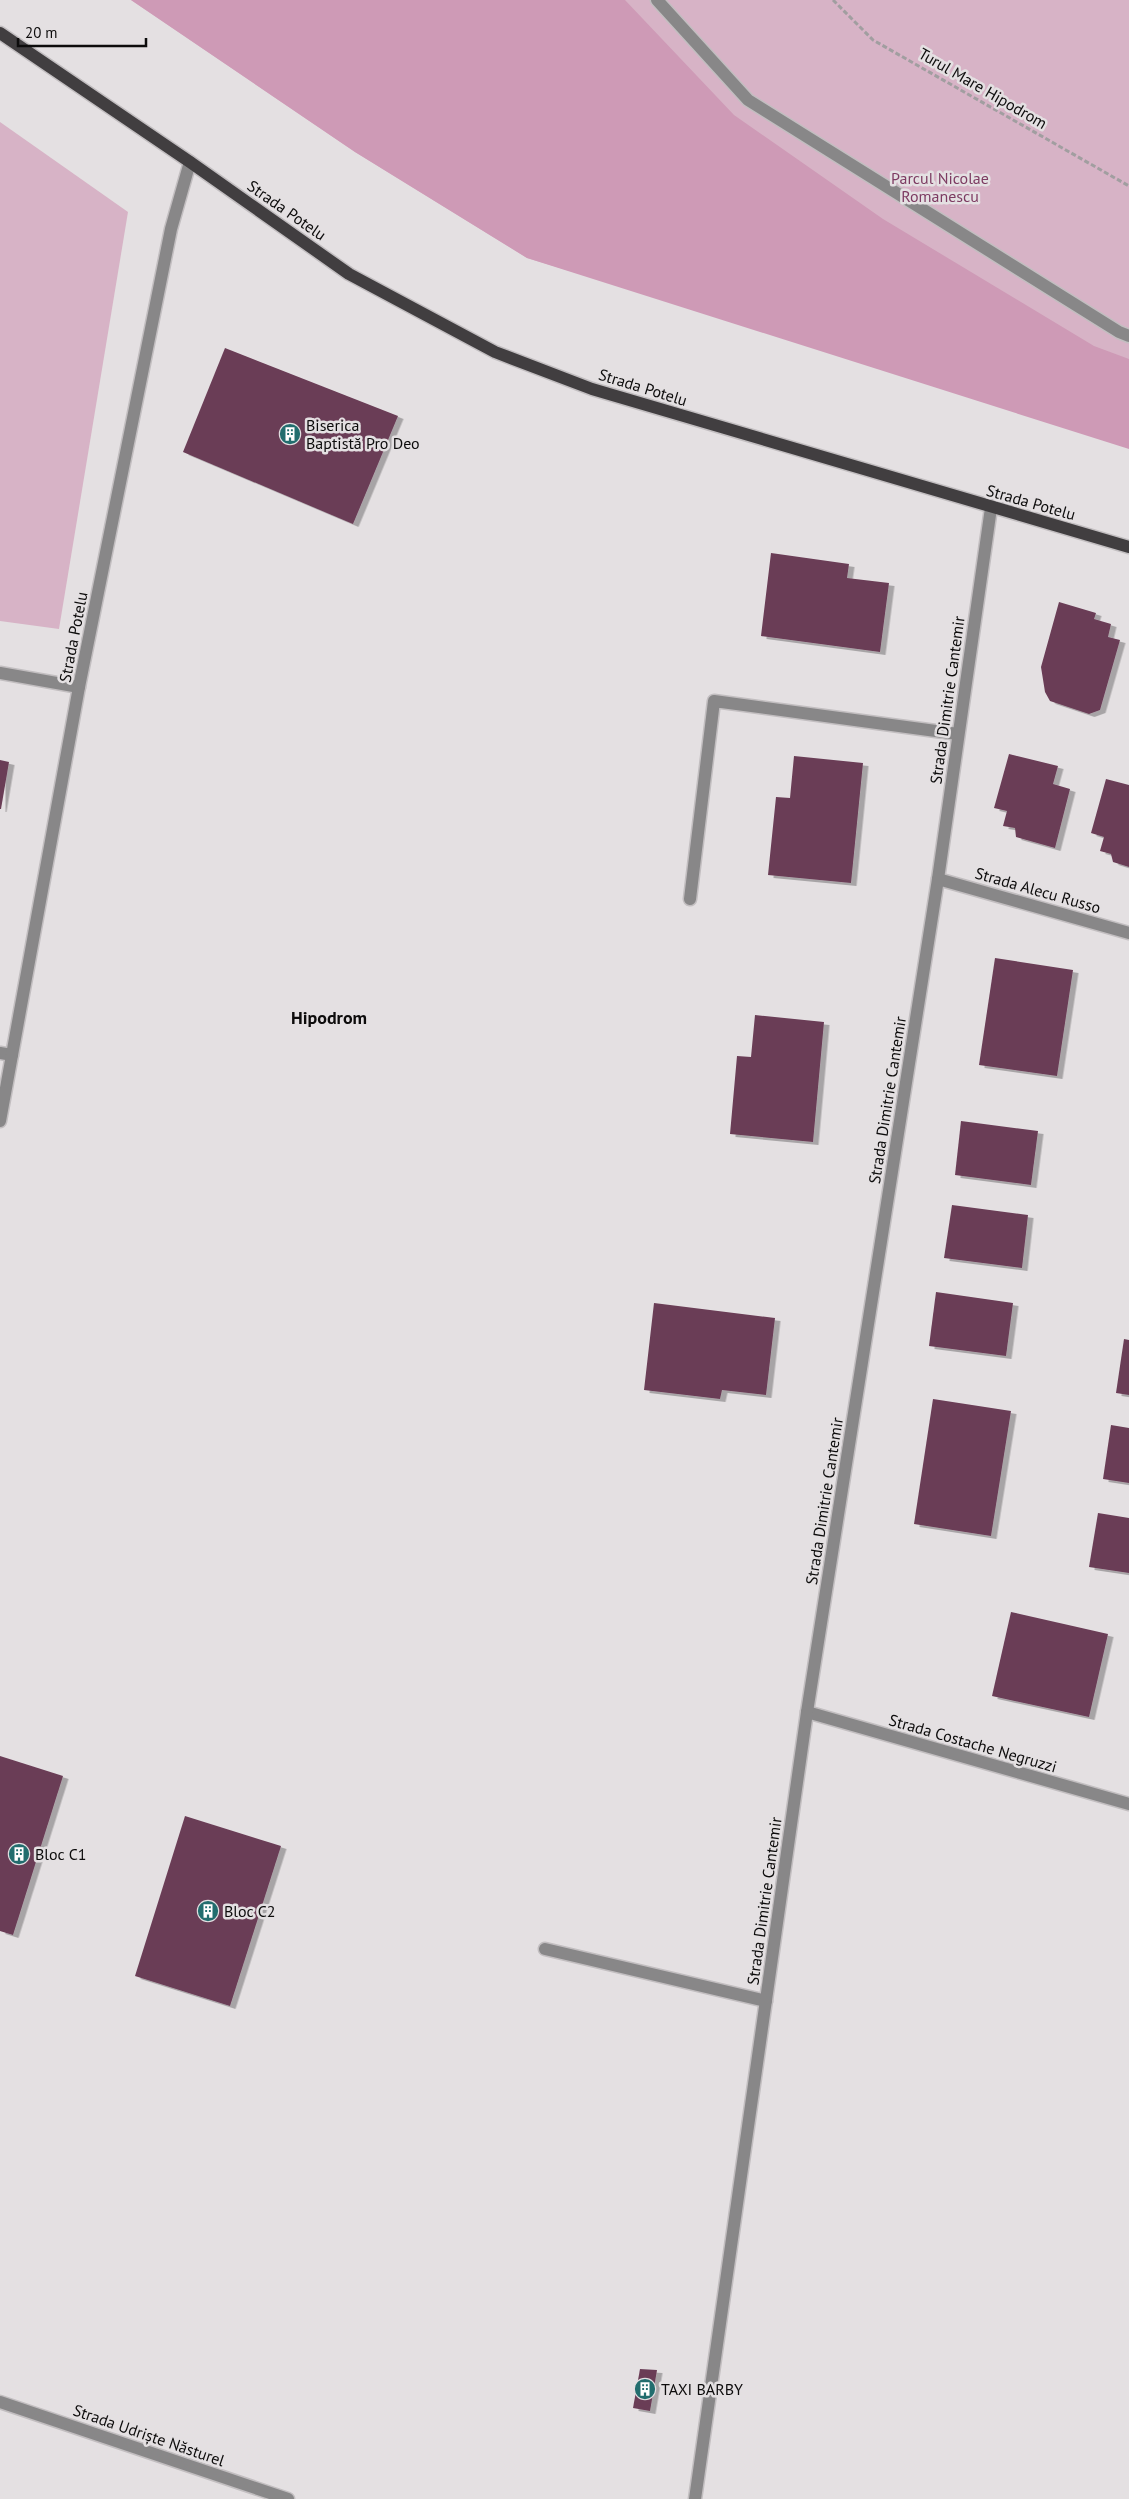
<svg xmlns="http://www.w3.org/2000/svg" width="1129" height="2499" font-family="'PT Sans',sans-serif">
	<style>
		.green { fill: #d7b3c6 }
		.forest { fill: #ce9ab6 }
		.building { fill: #6a3d56; filter: url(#shadow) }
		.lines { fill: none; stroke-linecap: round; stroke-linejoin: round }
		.lane-casing { stroke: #c2bec0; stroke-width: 15 }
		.street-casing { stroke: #c2bec0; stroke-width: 15 }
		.primary-casing { stroke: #c2bec0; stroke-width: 15 }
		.path { stroke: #a19ea0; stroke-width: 3; stroke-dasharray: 5 2.5; stroke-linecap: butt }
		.lane { stroke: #888788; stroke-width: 12 }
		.street { stroke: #888788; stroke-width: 12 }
		.primary { stroke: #413e40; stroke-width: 12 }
		.labels { text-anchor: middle; stroke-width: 5; stroke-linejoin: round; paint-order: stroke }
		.street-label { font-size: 16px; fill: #0d0c0c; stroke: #e4e0e2 }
		.park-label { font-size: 16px; fill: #7d3b62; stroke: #e4e0e2 }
		.poi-label { font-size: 16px; fill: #0d0c0c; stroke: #e4e0e2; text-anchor: start }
		.neighbourhood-label { font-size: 18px; font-weight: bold; fill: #0d0c0c; stroke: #e4e0e2 }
	</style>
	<defs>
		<filter id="shadow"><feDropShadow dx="5.5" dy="3" stdDeviation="0" flood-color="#0004"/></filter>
	</defs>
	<rect width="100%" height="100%" fill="#e4e0e2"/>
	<!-- green -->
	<g class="green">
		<path d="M 131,0 L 1129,0 L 1129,440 L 527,258 L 355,152 Z"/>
		<path d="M 0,122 L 128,212 L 59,629 L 0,621 Z"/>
	</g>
	<!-- forest -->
	<path class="forest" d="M 131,0 L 625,0 L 734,115 L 883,219 L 1094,346 L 1129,359 L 1129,449 L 527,258 L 355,152 Z"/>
	<!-- building -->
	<g class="building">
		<path d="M 225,348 L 398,416 L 353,524 L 183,452 Z"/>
		<path d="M 771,553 L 849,564 L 847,578 L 889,583 L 880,652 L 761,636 Z"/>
		<path d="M 1059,602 L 1096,613 L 1094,619 L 1111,624 L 1108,637 L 1120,640 L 1100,710 L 1089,714 L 1050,701 L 1045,692 L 1041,667 Z"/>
		<path d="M 1009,754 L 1058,766 L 1053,784 L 1070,789 L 1055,848 L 1016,837 L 1015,828 L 1003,826 L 1007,811 L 994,808 Z"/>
		<path d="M 794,756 L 863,763 L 851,883 L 768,875 L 776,797 L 790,798 Z"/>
		<path d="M 0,760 L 9,762 L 1,809 L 0,809 Z"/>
		<path d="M 1106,779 L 1129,785 L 1129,867 L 1113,862 L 1111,854 L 1100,851 L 1104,837 L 1091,833 Z"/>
		<path d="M 995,958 L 1073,970 L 1057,1076 L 979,1065 Z"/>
		<path d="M 755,1015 L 824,1022 L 813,1142 L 730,1134 L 737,1056 L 751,1057 Z"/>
		<path d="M 961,1121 L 1038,1131 L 1031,1185 L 955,1175 Z"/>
		<path d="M 952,1205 L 1028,1215 L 1022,1268 L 944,1258 Z"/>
		<path d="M 936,1292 L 1013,1303 L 1006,1356 L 929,1346 Z"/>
		<path d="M 654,1303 L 775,1318 L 766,1395 L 722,1390 L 720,1399 L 644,1390 Z"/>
		<path d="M 1124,1339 L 1129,1340 L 1129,1395 L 1116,1393 Z"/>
		<path d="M 933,1399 L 1011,1411 L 991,1536 L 914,1524 Z"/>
		<path d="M 1111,1425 L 1129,1428 L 1129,1483 L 1103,1479 Z"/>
		<path d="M 1098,1513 L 1129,1518 L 1129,1573 L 1089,1567 Z"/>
		<path d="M 1011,1612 L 1108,1634 L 1089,1717 L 992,1696 Z"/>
		<path d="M 0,1756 L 63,1776 L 13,1935 L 0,1931 Z"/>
		<path d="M 185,1816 L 281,1846 L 230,2006 L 135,1976 Z"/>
		<path d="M 640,2369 L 657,2370 L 650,2411 L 633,2408 Z"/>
	</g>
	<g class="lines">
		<!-- lane casing -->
		<g class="lane-casing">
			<g id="lane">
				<path d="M 0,673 L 79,687"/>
				<path d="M 690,899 L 714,701 L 958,734"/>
				<path d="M 0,1053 L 12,1055"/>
				<path d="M 545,1949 L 766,2001"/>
			</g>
		</g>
		<!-- street casing -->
		<g class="street-casing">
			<g id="street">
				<path d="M 657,0 L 748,100 L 1119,332 L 1129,336"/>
				<path d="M 938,879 L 1129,933"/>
				<path d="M 0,1121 L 79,687 L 171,229 L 190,162"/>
				<path d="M 807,1712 L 1129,1804"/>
				<path d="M 0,2402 L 288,2499"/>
				<path d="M 695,2499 L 807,1712 L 938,879 L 991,508"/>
			</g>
		</g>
		<!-- primary casing -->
		<g class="primary-casing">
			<path id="primary" d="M 0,33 L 190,162 L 349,274 L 495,352 L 592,389 L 1129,547"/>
		</g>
		<!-- path -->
		<path class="path" d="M 833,0 L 873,40 L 1129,186"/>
		<!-- lane -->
		<use href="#lane" class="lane"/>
		<!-- street -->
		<use href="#street" class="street"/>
		<!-- primary -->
		<use href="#primary" class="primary"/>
	</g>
	<!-- icons -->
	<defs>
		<g id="building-disc" transform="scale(1.125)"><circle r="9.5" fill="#226d6e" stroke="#e4e0e2"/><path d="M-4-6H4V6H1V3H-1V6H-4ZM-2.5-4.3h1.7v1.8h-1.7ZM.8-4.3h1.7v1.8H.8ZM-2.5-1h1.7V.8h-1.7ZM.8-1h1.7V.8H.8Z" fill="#fff"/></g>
	</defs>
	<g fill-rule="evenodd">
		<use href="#building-disc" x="290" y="434"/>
		<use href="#building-disc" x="19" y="1854"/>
		<use href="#building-disc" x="208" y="1911"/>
		<use href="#building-disc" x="645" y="2389"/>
	</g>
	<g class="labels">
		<!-- street labels -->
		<g class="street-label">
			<text transform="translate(983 88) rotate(30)" y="6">Turul Mare Hipodrom</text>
			<text transform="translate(287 210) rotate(35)" y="6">Strada Potelu</text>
			<text transform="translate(643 387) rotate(17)" y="6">Strada Potelu</text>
			<text transform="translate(1031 502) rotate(16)" y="6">Strada Potelu</text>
			<text transform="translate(73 637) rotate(-79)" y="6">Strada Potelu</text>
			<text transform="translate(947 700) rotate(-82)" y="6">Strada Dimitrie Cantemir</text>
			<text transform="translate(1038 890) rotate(16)" y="6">Strada Alecu Russo</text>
			<text transform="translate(887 1100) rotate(-81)" y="6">Strada Dimitrie Cantemir</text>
			<text transform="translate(824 1501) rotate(-81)" y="6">Strada Dimitrie Cantemir</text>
			<text transform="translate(973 1743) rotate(16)" y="6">Strada Costache Negruzzi</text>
			<text transform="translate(764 1901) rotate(-82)" y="6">Strada Dimitrie Cantemir</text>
			<text transform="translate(149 2435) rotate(19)" y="6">Strada Udriște Năsturel</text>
		</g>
		<!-- park labels -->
		<g class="park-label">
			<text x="940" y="184">Parcul Nicolae<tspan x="940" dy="18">Romanescu</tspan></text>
		</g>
		<!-- poi labels -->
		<g class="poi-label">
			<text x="306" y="431">Biserica<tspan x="306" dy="18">Baptistă Pro Deo</tspan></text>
			<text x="35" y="1860">Bloc C1</text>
			<text x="224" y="1917">Bloc C2</text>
			<text x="661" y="2395">TAXI BARBY</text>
		</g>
		<!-- neighbourhood labels -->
		<g class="neighbourhood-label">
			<text x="329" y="1024">Hipodrom</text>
		</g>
	</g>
	<!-- scale -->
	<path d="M18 38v8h128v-8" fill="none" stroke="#0d0c0c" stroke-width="2.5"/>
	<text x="25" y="38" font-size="15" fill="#0d0c0c" stroke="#e4e0e2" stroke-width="4" paint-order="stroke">20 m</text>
</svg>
